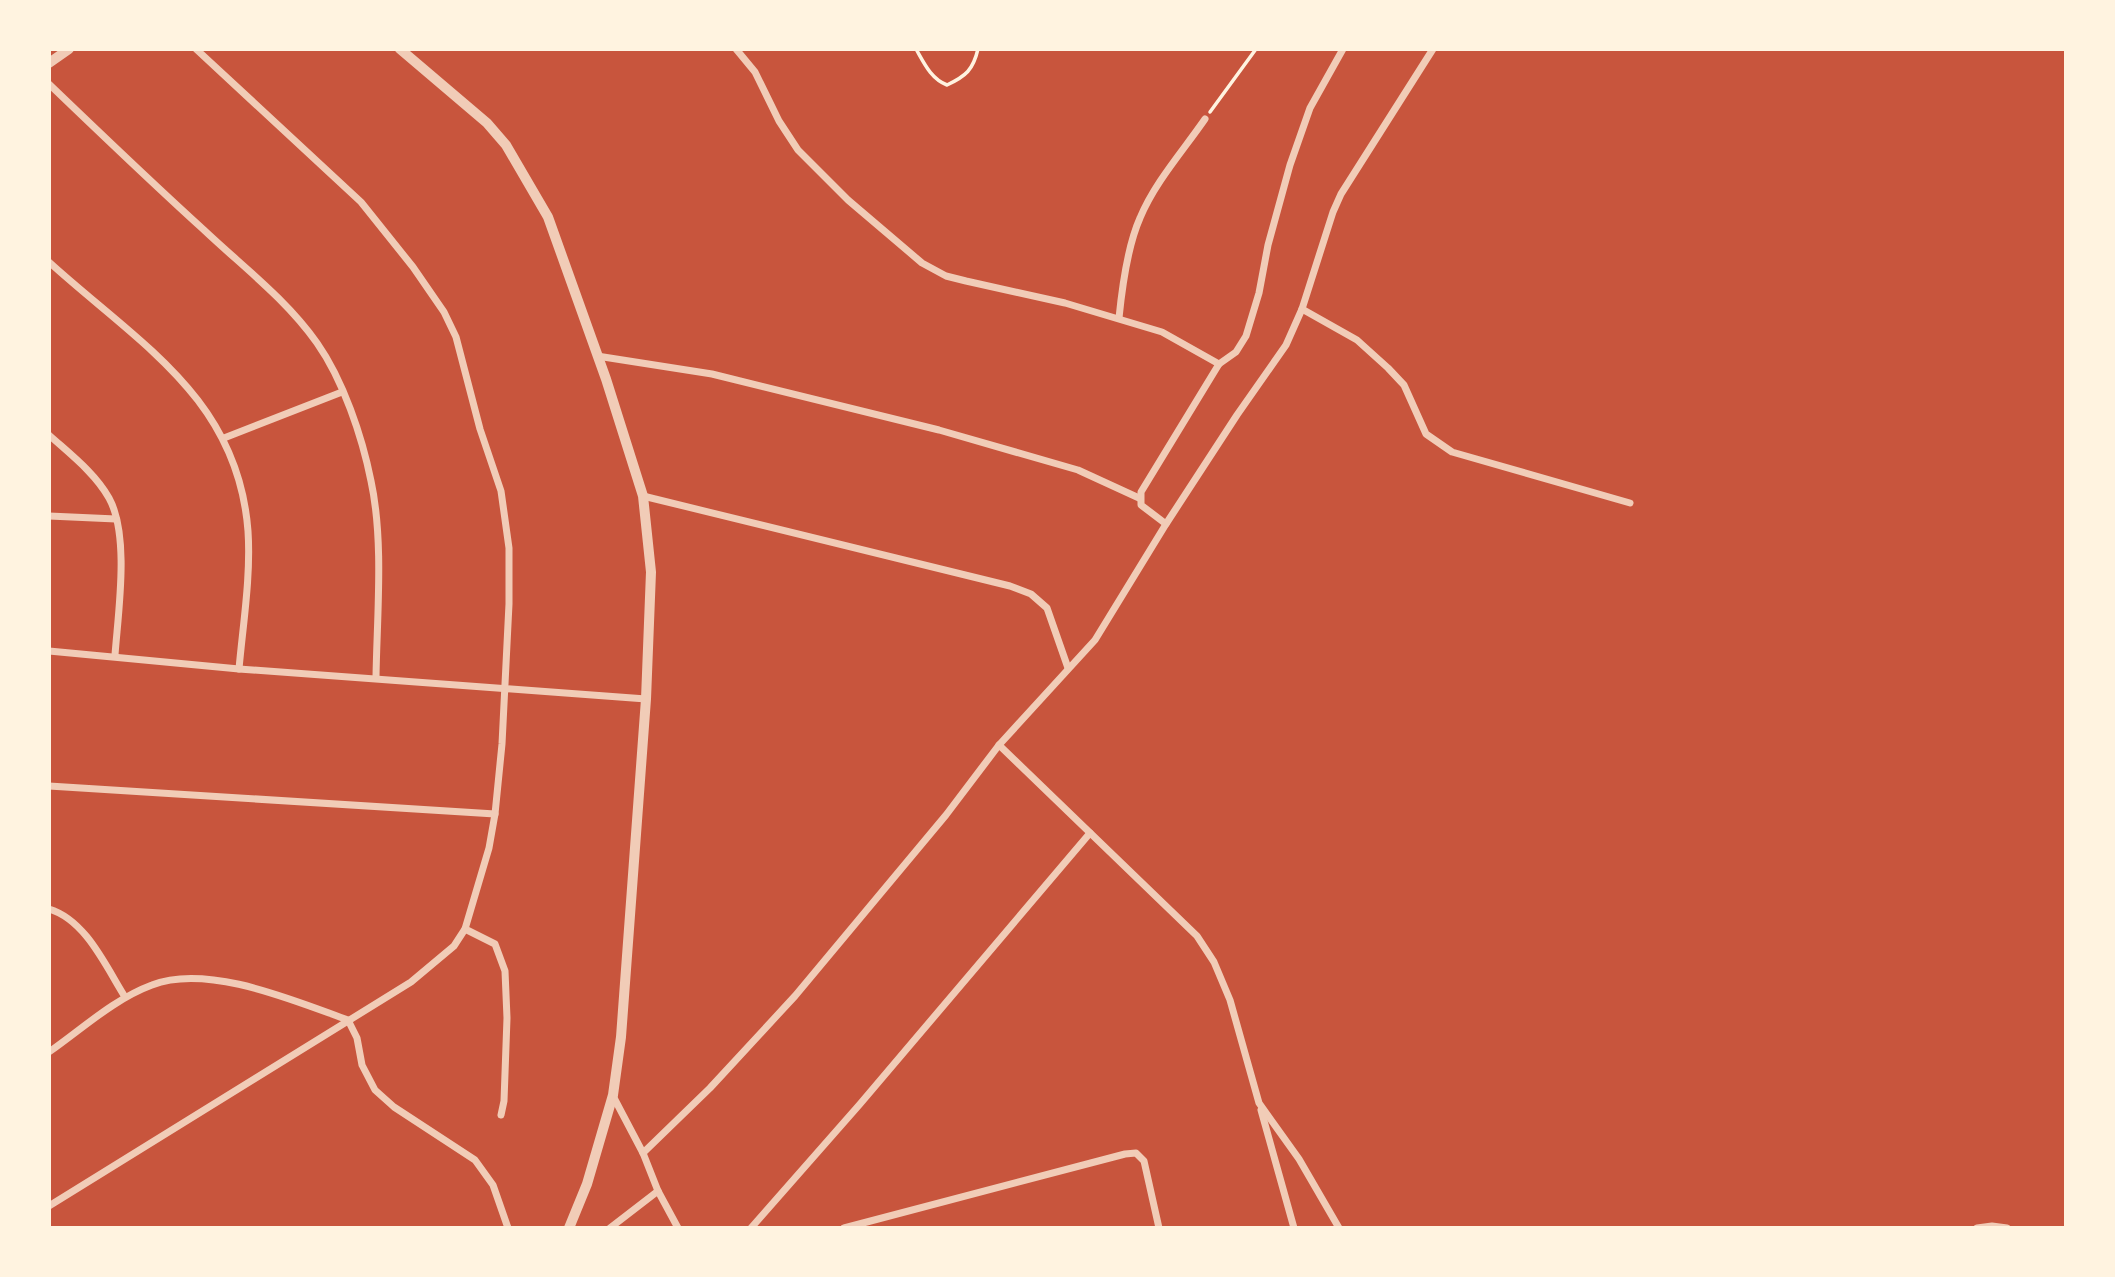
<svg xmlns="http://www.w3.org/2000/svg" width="2115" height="1277" font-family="'PT Sans',sans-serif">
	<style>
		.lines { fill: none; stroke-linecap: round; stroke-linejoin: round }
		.path { stroke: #fff3e0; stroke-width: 3.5 }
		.minor { stroke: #f1ccb7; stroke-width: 7 }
		.tertiary { stroke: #f1ccb7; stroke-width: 10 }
	</style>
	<rect width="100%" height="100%" fill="#c8553d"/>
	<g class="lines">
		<!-- path -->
		<g class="path">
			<path d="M 916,49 C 924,63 931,79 947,85 C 966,76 973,70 978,49"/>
			<path d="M 1210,112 L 1256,49"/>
		</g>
		<!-- minor -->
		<g class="minor">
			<path d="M 736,49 L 755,72 L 779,121 L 798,150 L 848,200 L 922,263 L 946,276 L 966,281 L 1065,303 L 1162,332 L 1219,364"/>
			<path d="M 49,84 C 100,133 151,182 204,230 C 242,266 286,299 317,343 C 343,380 362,436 371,481 C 384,541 377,615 376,677"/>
			<path d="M 49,262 C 138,343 238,398 248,531 C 251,576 243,624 239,669"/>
			<path d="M 1302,309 L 1357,340 L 1388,368 L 1404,385 L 1426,434 L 1452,452 L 1630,503"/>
			<path d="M 1119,318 C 1122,288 1128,245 1140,218 C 1155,182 1183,151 1205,119"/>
			<path d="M 597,356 L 712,374 L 939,430 L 1078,470 L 1139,498"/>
			<path d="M 49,435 C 70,454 95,473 109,498 C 130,536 118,613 115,655"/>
			<path d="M 224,438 L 342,392"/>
			<path d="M 643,496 L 1010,586 L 1031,594 L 1047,608 L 1068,668"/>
			<path d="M 49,516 L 116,519"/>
			<path d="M 1166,524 L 1141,505 L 1141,492 L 1219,364 L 1236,352 L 1246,336 L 1259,293 L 1268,245 L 1290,165 L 1310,108 L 1343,49"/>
			<path d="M 49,651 L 239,669 L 646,699"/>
			<path d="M 999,745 L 1197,936 L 1214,962 L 1230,1000 L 1259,1103 L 1299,1159 L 1339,1228"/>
			<path d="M 49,786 L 495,814"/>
			<path d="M 49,909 C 86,920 106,967 125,997"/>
			<path d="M 465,929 L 495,944 L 505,971 L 507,1018 L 504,1101 L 501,1115"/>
			<path d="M 49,1052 C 82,1029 114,999 152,985 C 207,963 295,1001 348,1020 L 357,1038 L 362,1065 L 375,1090 L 394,1107 L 475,1160 L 493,1185 L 508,1228"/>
			<path d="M 613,1096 L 643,1153 L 658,1191 L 678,1228"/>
			<path d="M 1261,1110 L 1294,1228"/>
			<path d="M 643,1153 L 710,1088 L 795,996 L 946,815 L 999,745 L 1095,640 L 1166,524 L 1237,415 L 1286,345 L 1302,309 L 1333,212 L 1341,194 L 1433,49"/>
			<path d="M 49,1206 L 411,982 L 454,946 L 465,929 L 489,848 L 495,814 L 502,744 L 509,604 L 509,548 L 501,491 L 480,429 L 456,337 L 444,312 L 413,267 L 361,202 L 196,49"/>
			<path d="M 610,1228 L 658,1191"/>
			<path d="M 751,1228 L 860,1104 L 1090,833"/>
			<path d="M 844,1228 L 1125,1154 L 1136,1153 L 1144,1161 L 1159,1228"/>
			<path d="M 1977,1228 L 1992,1226 L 2007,1228"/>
		</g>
		<!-- tertiary -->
		<g class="tertiary">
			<path d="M 400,49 L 487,123 L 506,145 L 548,217 L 606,379 L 643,496 L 651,572 L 646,699 L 621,1037 L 613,1095 L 587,1184 L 569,1228"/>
			<path d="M 49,63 L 69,49"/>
		</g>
	</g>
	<!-- border -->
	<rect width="2115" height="1277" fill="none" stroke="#fff3e0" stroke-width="102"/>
</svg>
